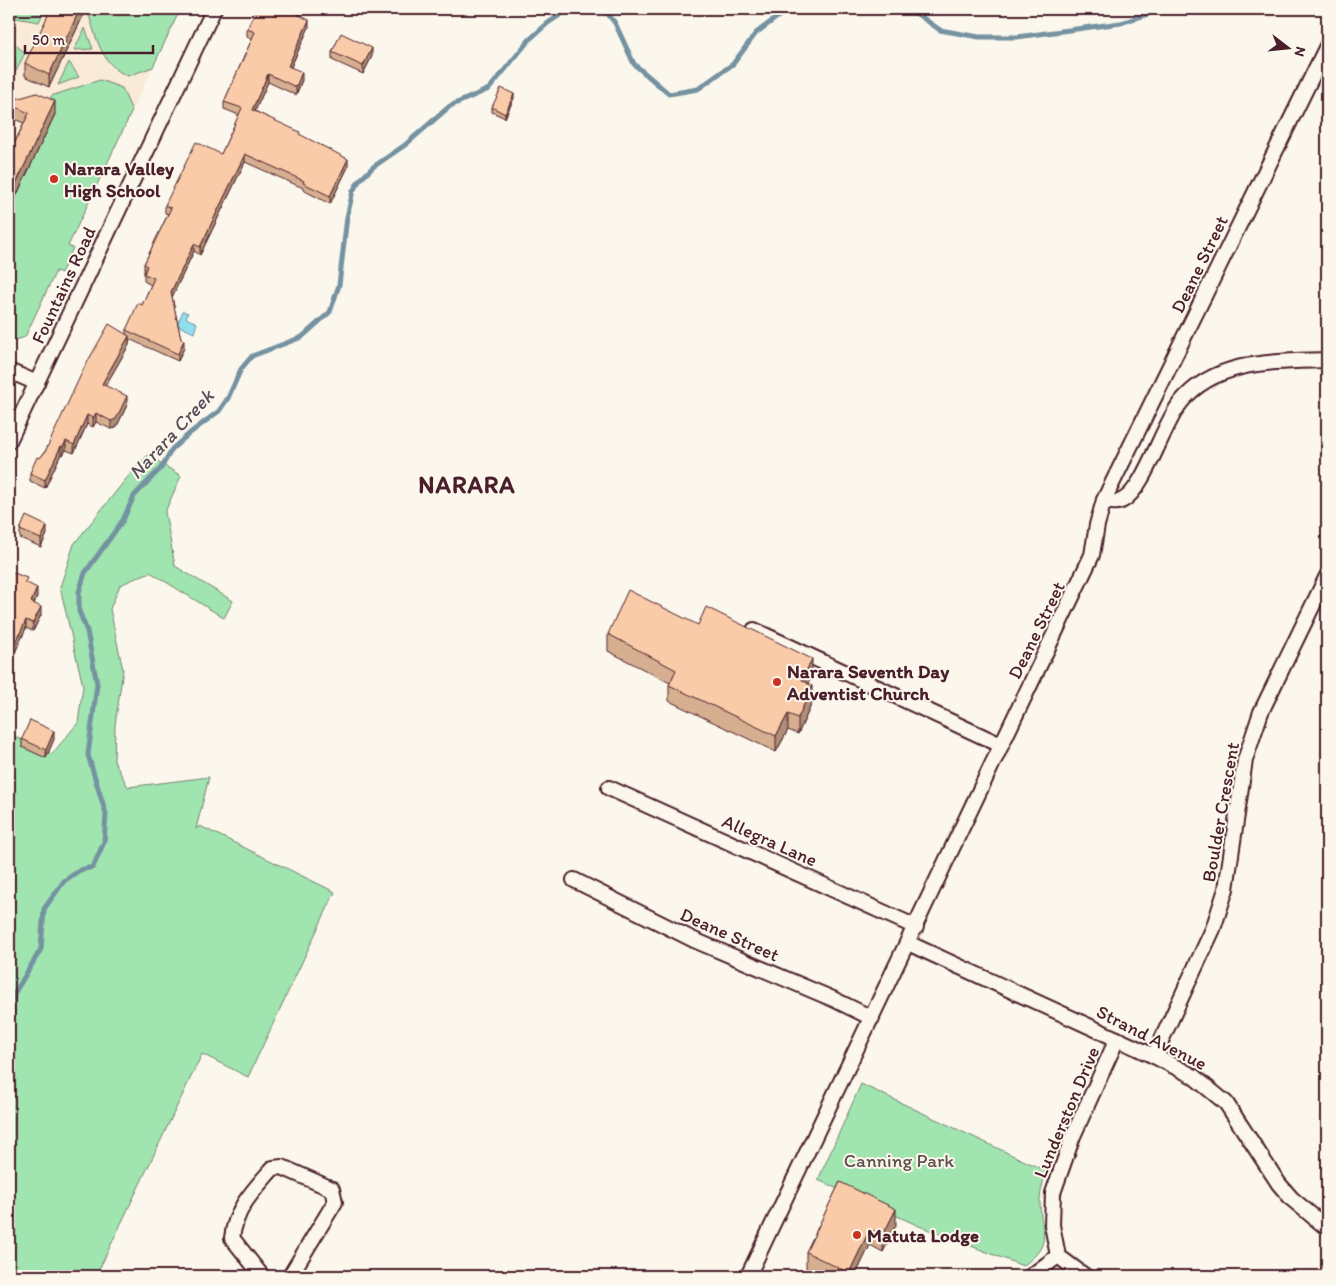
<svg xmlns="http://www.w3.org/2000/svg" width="1336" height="1285" font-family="Itim,sans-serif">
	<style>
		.built { fill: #faead8 }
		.green { fill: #a0e4b0; stroke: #75826e }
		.water { fill: #90dfef; stroke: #7492a1 }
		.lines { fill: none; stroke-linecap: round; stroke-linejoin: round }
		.stream { stroke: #7492a1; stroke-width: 5 }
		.street-casing { stroke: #4a1f2b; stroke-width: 18 }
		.street { stroke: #fbf7ec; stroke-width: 14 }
		.wall { fill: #d6af90; stroke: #4a1f2b }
		.shaded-wall { fill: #ae8e76; stroke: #4a1f2b }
		.building { fill: #f9cba8; stroke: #4a1f2b }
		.poi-dot { fill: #c8321e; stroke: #fbf7ec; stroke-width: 2 }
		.labels { text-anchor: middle; stroke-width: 4; stroke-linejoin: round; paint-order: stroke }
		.poi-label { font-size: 19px; font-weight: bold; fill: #4a1f2b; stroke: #fbf7ec; text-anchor: start }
		.street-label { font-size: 19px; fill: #4a1f2b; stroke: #fbf7ec }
		.park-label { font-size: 19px; fill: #60504c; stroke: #fbf7ec }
		.water-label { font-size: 20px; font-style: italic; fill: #5c4f5c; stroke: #fbf7ec }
		.district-label { font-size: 24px; font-weight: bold; letter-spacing: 1px; fill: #4a1f2b; stroke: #fbf7ec }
	</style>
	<rect width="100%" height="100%" fill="#fbf7ec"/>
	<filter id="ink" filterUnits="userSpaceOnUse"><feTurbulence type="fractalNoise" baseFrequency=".02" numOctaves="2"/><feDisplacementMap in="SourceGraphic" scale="10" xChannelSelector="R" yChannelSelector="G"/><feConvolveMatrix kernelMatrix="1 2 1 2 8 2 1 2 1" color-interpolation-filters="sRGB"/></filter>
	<g filter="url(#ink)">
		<!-- built -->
		<path class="built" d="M 9,9 L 178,9 L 179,12 L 68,246 L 73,248 L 61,273 L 56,271 L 25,337 L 13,341 L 9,339 Z"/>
		<!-- green -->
		<g class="green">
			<path d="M 10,9 L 45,9 L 39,22 L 10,17 Z"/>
			<path d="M 87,9 L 178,9 L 179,12 L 153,67 L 128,76 C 100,65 96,35 87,9 Z"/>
			<path d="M 85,28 L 93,49 L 74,50 Z"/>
			<path d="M 9,39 L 25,53 L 16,71 L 9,68 Z"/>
			<path d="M 69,62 L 79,77 L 58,85 Z"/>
			<path d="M 100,80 L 122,88 L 132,111 L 68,246 L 73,248 L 61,273 L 56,271 L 25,337 L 13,341 L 9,339 L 9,206 L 11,207 L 55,114 L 50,101 L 51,96 Z"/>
			<path d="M 148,455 L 181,476 L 165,512 L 175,566 L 233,601 L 224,618 L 150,572 L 120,585 L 110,609 L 123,670 L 115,725 L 114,761 L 128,787 L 209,777 L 196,829 L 200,826 L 335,892 L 248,1077 L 202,1054 L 96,1276 L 9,1276 L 9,734 L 52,754 L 78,723 L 83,686 L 60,587 L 74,544 L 126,479 Z"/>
			<path d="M 861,1084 L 1046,1171 C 1044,1180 1040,1191 1040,1201 C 1040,1234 1055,1242 1023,1266 L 919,1226 L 818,1180 Z"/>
		</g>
		<!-- water -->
		<path class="water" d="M 183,311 L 188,313 L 186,318 L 197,323 L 194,333 L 177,325 Z"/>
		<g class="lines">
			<!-- stream -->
			<g class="stream">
				<path d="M 604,9 L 615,23 L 634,64 L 669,94 L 698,89 L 733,64 L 756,33 L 788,9"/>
				<path d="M 910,9 L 940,30 L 979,37 L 1017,37 L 1121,23 L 1163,9"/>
				<path d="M 9,1044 L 14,994 L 41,949 L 44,909 L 64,881 L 80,870 L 93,867 L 104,842 L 106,814 L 88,755 L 97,684 L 87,631 L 79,611 L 79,592 L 85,573 L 123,520 L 134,496 L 161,468 L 172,449 L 190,433 L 219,411 L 228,398 L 241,369 L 252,356 L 302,337 L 330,312 L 339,285 L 347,217 L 353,191 L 359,181 L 373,167 L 405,145 L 450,106 L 489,89 L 530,39 L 548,23 L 569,9"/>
			</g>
			<!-- street casing -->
			<g class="street-casing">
				<g id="street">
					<path d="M 9,371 L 37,383"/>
					<path d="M 9,441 L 214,9"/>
					<path d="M 1104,500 C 1111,502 1117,504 1123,500 C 1145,488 1163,424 1181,402 C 1216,359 1276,362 1327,360"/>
					<path d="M 754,630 L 1001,745"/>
					<path d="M 609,788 L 916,927"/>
					<path d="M 574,880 L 694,940 L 833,999 L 872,1018"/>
					<path d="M 908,943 L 1154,1056 L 1193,1076 L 1226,1103 L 1279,1184 L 1292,1199 L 1327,1228"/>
					<path d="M 1154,1056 L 1213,929 L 1226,889 L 1245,760 L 1261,712 L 1327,576"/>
					<path d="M 262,1276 L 232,1238 C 236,1207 253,1191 273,1168 L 282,1167 L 332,1189 L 335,1202 L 290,1276"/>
					<path d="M 748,1276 L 1092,555 L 1097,525 L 1104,500 L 1327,46"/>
					<path d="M 1031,1276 L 1058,1256"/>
					<path d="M 1085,1276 L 1058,1256 L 1052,1225 L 1053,1193 L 1073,1136 L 1117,1039"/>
				</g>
			</g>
			<!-- street -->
			<use href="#street" class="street"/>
		</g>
		<!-- wall -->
		<g class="wall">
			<path d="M 82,9 L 82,18 L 49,87 L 25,76 L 25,63 Z"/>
			<path d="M 257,9 L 303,9 L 300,16 L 309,27 L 291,67 L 302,80 L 296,95 L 268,82 L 255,111 L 300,135 L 348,167 L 330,204 L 303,190 L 303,188 L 245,162 L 200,255 L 194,251 L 172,297 L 181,339 L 184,348 L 178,361 L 129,339 L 129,345 L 105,386 L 127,405 L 116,428 L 111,429 L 96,422 L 93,427 L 87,424 L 74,453 L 66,450 L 63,455 L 61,454 L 45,488 L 30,481 L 30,473 L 126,334 L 126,330 L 142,305 L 151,285 L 144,281 L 144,264 L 168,214 L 165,213 L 165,205 L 221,154 L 239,115 L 224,109 L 224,102 L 252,39 L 247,36 L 247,29 Z"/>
			<path d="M 332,52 L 372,56 L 363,74 L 332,60 Z"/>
			<path d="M 514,98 L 505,118 L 492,112 L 492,107 Z"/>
			<path d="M 9,101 L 55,114 L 11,207 L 9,206 L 9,155 L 24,123 L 9,117 Z"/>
			<path d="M 20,530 L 47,534 L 41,547 L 20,538 Z"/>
			<path d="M 27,583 L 37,596 L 34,604 L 41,615 L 33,631 L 26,628 L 12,659 L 12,664 L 9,671 Z"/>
			<path d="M 698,625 L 812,675 L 808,684 L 812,703 L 798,734 L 788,730 L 776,752 L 669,701 L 669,685 L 670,683 L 608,651 L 608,634 Z"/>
			<path d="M 22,739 L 54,739 L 46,758 L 22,747 Z"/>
			<path d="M 840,1182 L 896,1225 L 883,1252 L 870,1245 L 855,1276 L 822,1276 L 806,1268 L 806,1252 Z"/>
		</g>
		<!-- shaded-wall -->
		<g class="shaded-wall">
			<path d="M 80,9 L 82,9 L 82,18 L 49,87 L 49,75 Z"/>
			<path d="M 299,9 L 303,9 L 297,22 L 297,14 Z"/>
			<path d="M 309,20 L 309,27 L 288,73 L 288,66 Z"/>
			<path d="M 372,48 L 372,56 L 363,74 L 363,66 Z"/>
			<path d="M 15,58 L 15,70 L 9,83 L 9,71 Z"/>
			<path d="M 302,72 L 302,80 L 296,95 L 296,87 Z"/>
			<path d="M 268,74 L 268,82 L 252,118 L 252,110 Z"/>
			<path d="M 514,94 L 514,98 L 505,118 L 505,114 Z"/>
			<path d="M 55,101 L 55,114 L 11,207 L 11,194 Z"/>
			<path d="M 245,154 L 245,162 L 200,255 L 200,247 Z"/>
			<path d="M 348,159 L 348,167 L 330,204 L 330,196 Z"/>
			<path d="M 194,244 L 194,251 L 171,299 L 171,292 Z"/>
			<path d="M 129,336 L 129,345 L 102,392 L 102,384 Z"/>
			<path d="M 184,340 L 184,348 L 178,361 L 178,354 Z"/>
			<path d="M 127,396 L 127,405 L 116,428 L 111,429 L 111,421 Z"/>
			<path d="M 96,413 L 96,422 L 93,427 L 93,418 Z"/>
			<path d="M 87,415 L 87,424 L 74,453 L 74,445 Z"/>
			<path d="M 66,441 L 66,450 L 63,455 L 63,447 Z"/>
			<path d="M 61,446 L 61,454 L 45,488 L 45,480 Z"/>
			<path d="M 47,526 L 47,534 L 41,547 L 41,539 Z"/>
			<path d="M 37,588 L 37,596 L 31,610 L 31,602 Z"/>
			<path d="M 41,607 L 41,615 L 33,631 L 33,623 Z"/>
			<path d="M 26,620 L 26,628 L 12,659 L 12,664 L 9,671 L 10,655 Z"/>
			<path d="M 812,659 L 812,675 L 802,697 L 802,680 Z"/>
			<path d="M 812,686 L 812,703 L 798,734 L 798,718 Z"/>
			<path d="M 788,714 L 788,730 L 776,752 L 776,736 Z"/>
			<path d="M 54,731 L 54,739 L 46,758 L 46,750 Z"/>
			<path d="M 896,1209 L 896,1225 L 883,1252 L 883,1235 Z"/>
			<path d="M 870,1229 L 870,1245 L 855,1276 L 849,1276 L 849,1273 Z"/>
		</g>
		<!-- building -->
		<g class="building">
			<path d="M 51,9 L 80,9 L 49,75 L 25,63 Z"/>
			<path d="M 257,9 L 299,9 L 297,14 L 309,20 L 288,66 L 302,72 L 296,87 L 268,74 L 252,110 L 300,132 L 299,134 L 348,159 L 330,196 L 303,183 L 304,181 L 245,154 L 200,247 L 194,244 L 171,292 L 181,339 L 184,340 L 178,354 L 126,330 L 138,303 L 142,305 L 154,278 L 144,274 L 147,266 L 144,264 L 171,208 L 165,205 L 196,142 L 221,154 L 242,108 L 224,102 L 255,32 L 247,29 Z"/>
			<path d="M 341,33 L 372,48 L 363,66 L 332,52 Z"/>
			<path d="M 9,55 L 15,58 L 9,71 Z"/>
			<path d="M 501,88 L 514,94 L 505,114 L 492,107 Z"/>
			<path d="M 37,93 L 55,101 L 11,194 L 9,193 L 9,155 L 29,113 L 9,104 L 9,101 Z"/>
			<path d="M 109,324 L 129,336 L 102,384 L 127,396 L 116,419 L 111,421 L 96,413 L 93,418 L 87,415 L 74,445 L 66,441 L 63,447 L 61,446 L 45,480 L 30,473 L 37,457 L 40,458 L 45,452 L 85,366 Z"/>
			<path d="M 26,516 L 47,526 L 41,539 L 20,530 Z"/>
			<path d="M 9,571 L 27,578 L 25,582 L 37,588 L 31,602 L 41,607 L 33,623 L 26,620 L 10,655 L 12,656 L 9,662 Z"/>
			<path d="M 628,590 L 698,625 L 706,607 L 812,659 L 802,680 L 812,686 L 798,718 L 788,714 L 776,736 L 669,685 L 676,670 L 608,634 Z"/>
			<path d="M 30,720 L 54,731 L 46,750 L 22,739 Z"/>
			<path d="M 840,1182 L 896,1209 L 883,1235 L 870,1229 L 849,1273 L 806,1252 Z"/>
		</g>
	</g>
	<!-- markers -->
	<g class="poi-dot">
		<circle cx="54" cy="179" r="5"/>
		<circle cx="777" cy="682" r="5"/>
		<circle cx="857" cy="1235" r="5"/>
	</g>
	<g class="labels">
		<!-- poi labels -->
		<g class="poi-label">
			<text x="64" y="175">Narara Valley<tspan x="64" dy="22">High School</tspan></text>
			<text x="787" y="678">Narara Seventh Day<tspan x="787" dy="22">Adventist Church</tspan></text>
			<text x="867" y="1242">Matuta Lodge</text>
		</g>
		<!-- street labels -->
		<g class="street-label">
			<text transform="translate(1199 264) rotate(-64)" y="7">Deane Street</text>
			<text transform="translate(63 285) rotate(-65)" y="7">Fountains Road</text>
			<text transform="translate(1036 630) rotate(-64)" y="7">Deane Street</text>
			<text transform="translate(1220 812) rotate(-80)" y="7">Boulder Crescent</text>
			<text transform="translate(770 840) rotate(24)" y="7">Allegra Lane</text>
			<text transform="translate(730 934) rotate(24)" y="7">Deane Street</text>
			<text transform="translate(1152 1037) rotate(27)" y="7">Strand Avenue</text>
			<text transform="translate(1066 1112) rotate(-67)" y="7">Lunderston Drive</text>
		</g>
		<!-- park labels -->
		<g class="park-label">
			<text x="899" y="1167">Canning Park</text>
		</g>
		<!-- water labels -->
		<g class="water-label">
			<text transform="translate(171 434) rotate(-47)" y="7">Narara Creek</text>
		</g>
		<!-- district labels -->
		<g class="district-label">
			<text x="467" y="493">NARARA</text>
		</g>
	</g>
	<!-- margin -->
	<rect width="1336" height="1285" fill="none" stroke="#fbf7ec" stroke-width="30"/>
	<rect x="15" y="15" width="1306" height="1255" fill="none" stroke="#4a1f2b" stroke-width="2" filter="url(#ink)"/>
	<!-- north arrow -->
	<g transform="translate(1288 48) rotate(106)" stroke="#fbf7ec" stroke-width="4" paint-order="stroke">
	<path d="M0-4L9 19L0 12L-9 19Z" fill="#4a1f2b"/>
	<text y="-8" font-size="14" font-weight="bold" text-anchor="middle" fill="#4a1f2b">N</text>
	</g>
	<!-- scale -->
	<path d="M25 45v8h128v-8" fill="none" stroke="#4a1f2b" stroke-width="2.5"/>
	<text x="32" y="45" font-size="15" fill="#4a1f2b" stroke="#fbf7ec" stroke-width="4" paint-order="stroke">50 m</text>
</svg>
